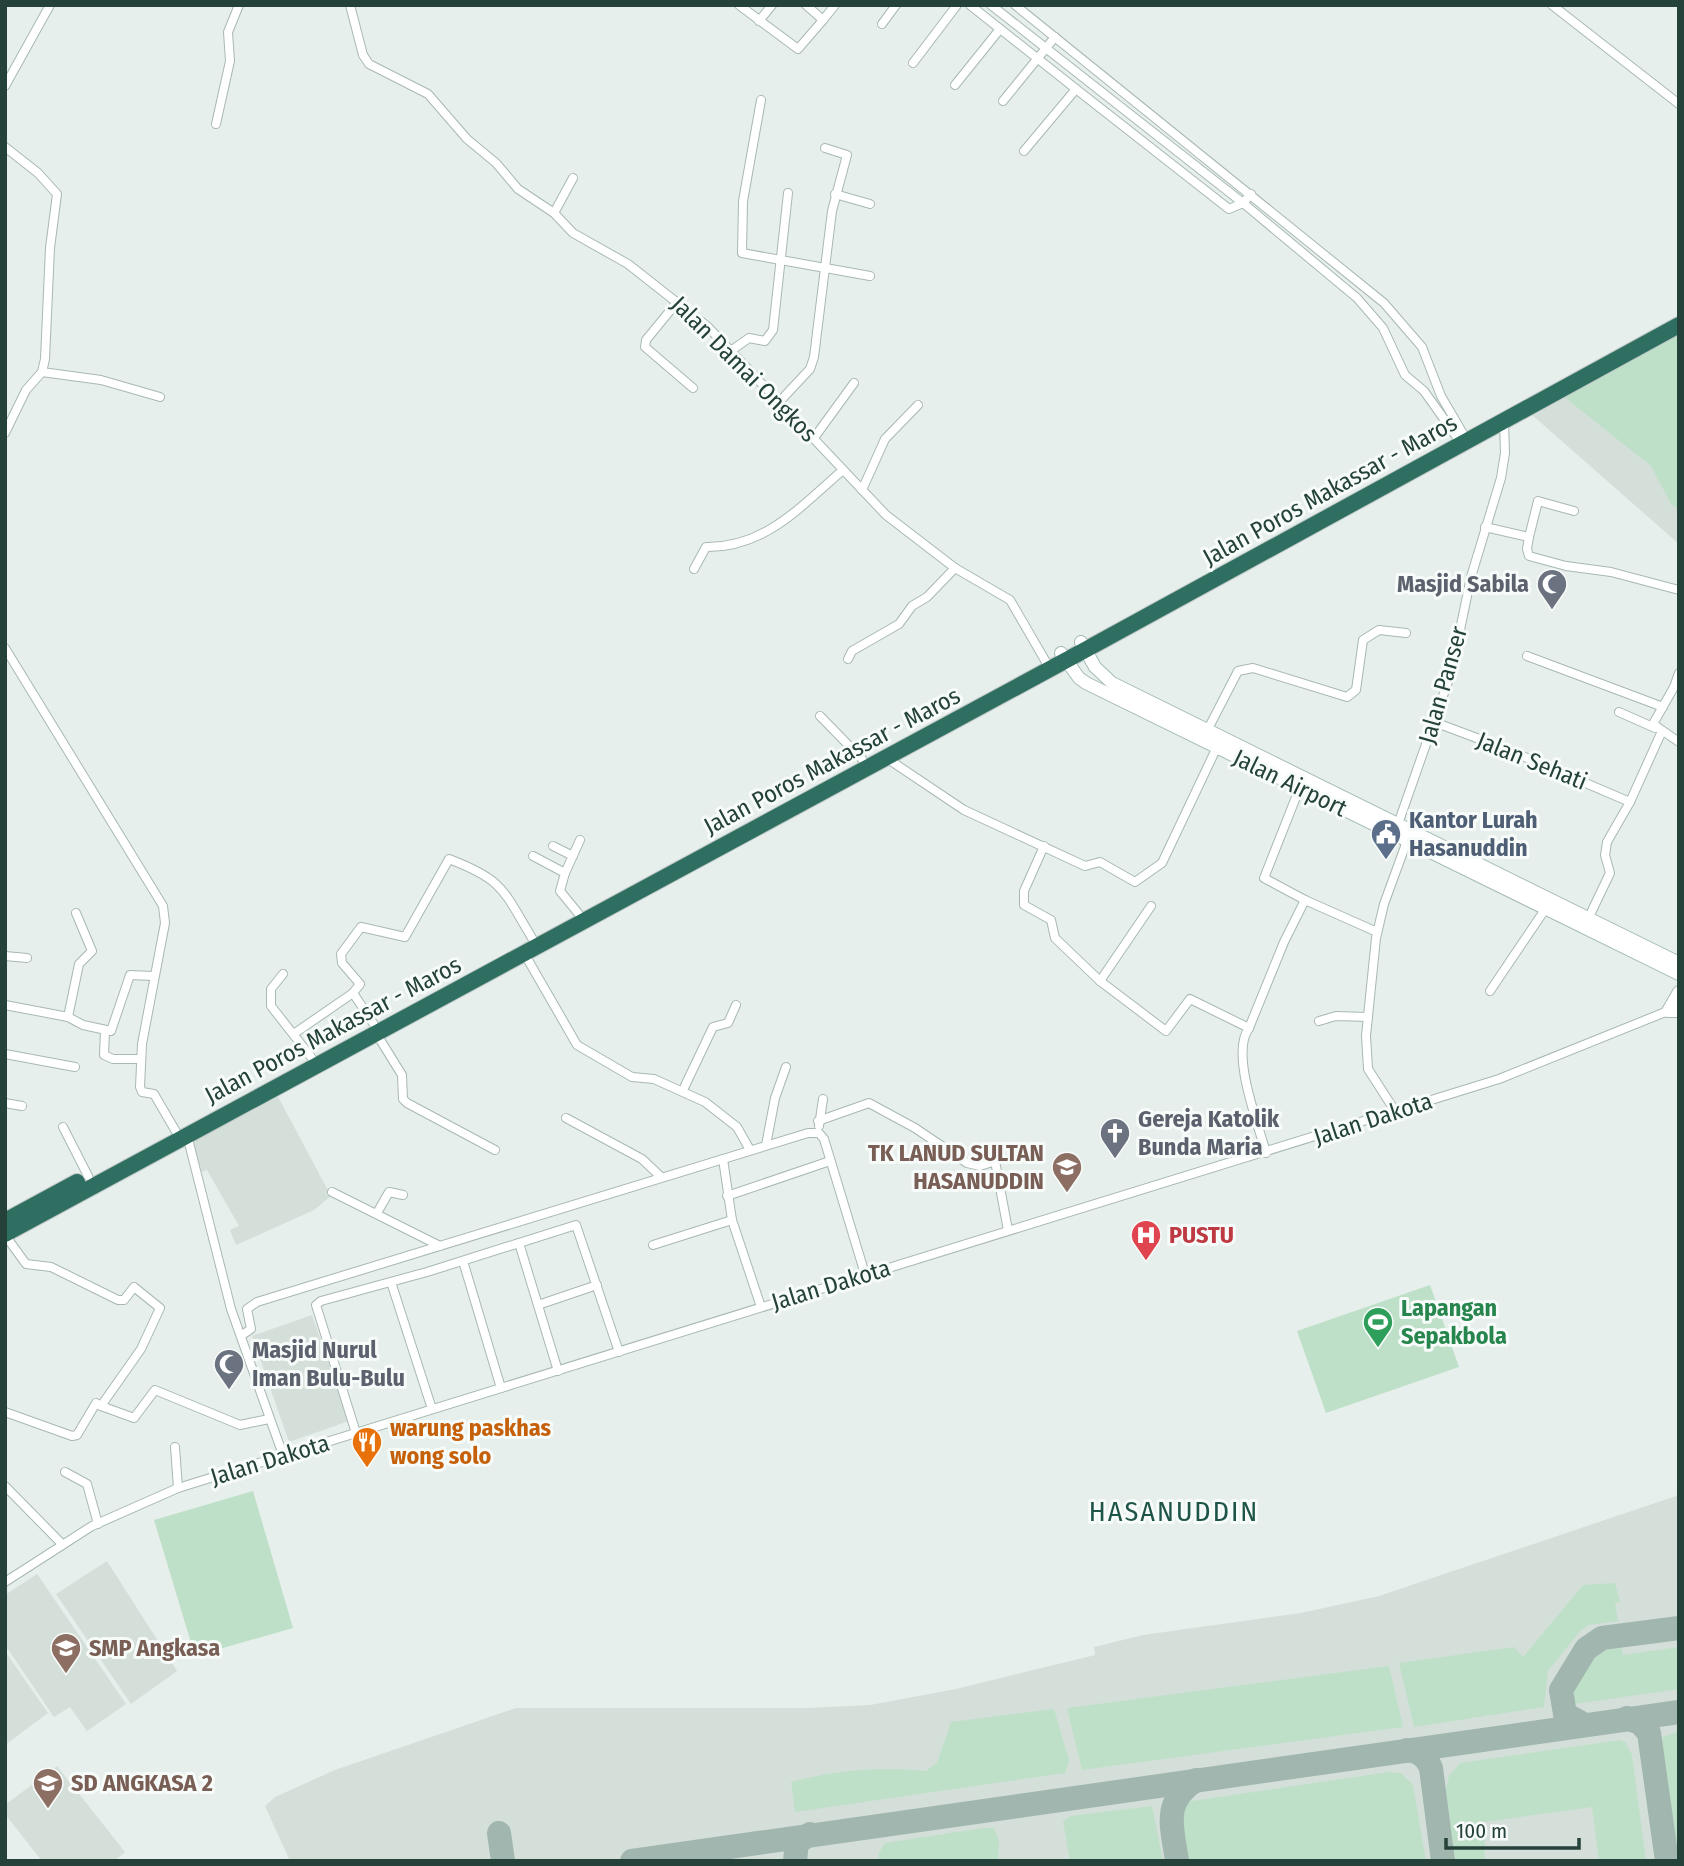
<svg xmlns="http://www.w3.org/2000/svg" width="1684" height="1866" font-family="'Fira Sans Condensed',sans-serif">
	<style>
		.built { fill: #d4dfda }
		.green { fill: #bfe0c8 }
		.lines { fill: none; stroke-linecap: round; stroke-linejoin: round }
		.taxiway { stroke: #a2b6b0; stroke-width: 24 }
		.street-casing { stroke: #a8b8b2; stroke-width: 10 }
		.secondary-casing { stroke: #a4bbb3; stroke-width: 14 }
		.highway-casing { stroke: #c2cac8; stroke-width: 18 }
		.street { stroke: #fff; stroke-width: 8 }
		.secondary { stroke: #fff; stroke-width: 12 }
		.highway { stroke: #2f6f62; stroke-width: 16 }
		.labels { text-anchor: middle; stroke-width: 6; stroke-linejoin: round; paint-order: stroke }
		.street-label { font-size: 24px; fill: #24423a; stroke: #f7fbf9 }
		.worship-label { font-size: 24px; font-weight: bold; fill: #5b616d; stroke: #f7fbf9; text-anchor: start }
		.service-label { font-size: 24px; font-weight: bold; fill: #4e5e75; stroke: #f7fbf9; text-anchor: start }
		.education-label { font-size: 24px; font-weight: bold; fill: #785e54; stroke: #f7fbf9; text-anchor: start }
		.health-label { font-size: 24px; font-weight: bold; fill: #be3a42; stroke: #f7fbf9; text-anchor: start }
		.leisure-label { font-size: 24px; font-weight: bold; fill: #27864d; stroke: #f7fbf9; text-anchor: start }
		.food-label { font-size: 24px; font-weight: bold; fill: #c56008; stroke: #f7fbf9; text-anchor: start }
		.quarter-label { font-size: 28px; letter-spacing: 2px; fill: #1f5548; stroke: #f7fbf9 }
	</style>
	<rect width="100%" height="100%" fill="#e6efeb"/>
	<!-- built -->
	<g class="built">
		<path d="M 1679,333 L 1679,544 L 1531,414 Z"/>
		<path d="M 276,1093 L 331,1196 L 314,1210 L 236,1245 L 230,1230 L 239,1226 L 207,1170 L 202,1172 L 192,1140 Z"/>
		<path d="M 312,1315 L 349,1421 L 289,1442 L 252,1336 Z"/>
		<path d="M 1679,1495 L 1679,1861 L 290,1861 L 265,1806 L 275,1797 L 335,1770 L 516,1708 L 808,1708 L 870,1705 L 956,1689 L 1095,1655 L 1094,1647 L 1143,1635 L 1301,1613 L 1379,1596 Z"/>
		<path d="M 107,1561 L 177,1671 L 131,1704 L 56,1594 Z"/>
		<path d="M 37,1574 L 126,1704 L 87,1731 L 70,1707 L 54,1717 L 5,1645 L 5,1595 Z"/>
		<path d="M 5,1651 L 48,1713 L 5,1745 Z"/>
		<path d="M 57,1766 L 125,1852 L 114,1861 L 42,1861 L 5,1814 L 5,1805 Z"/>
	</g>
	<!-- green -->
	<g class="green">
		<path d="M 1679,333 L 1679,510 L 1671,504 L 1651,466 L 1563,396 Z"/>
		<path d="M 1430,1285 L 1459,1367 L 1326,1413 L 1297,1331 Z"/>
		<path d="M 253,1491 L 293,1628 L 195,1656 L 154,1520 Z"/>
		<path d="M 1615,1583 L 1620,1602 L 1615,1603 L 1618,1621 L 1589,1625 L 1581,1630 L 1548,1671 L 1544,1707 L 1414,1727 L 1399,1663 L 1514,1647 L 1523,1657 L 1583,1585 Z"/>
		<path d="M 1679,1647 L 1679,1689 L 1575,1704 L 1571,1699 L 1580,1672 L 1593,1651 L 1622,1648 L 1623,1655 Z"/>
		<path d="M 1389,1666 L 1403,1727 L 1082,1770 L 1067,1708 Z"/>
		<path d="M 1054,1709 L 1069,1760 L 1065,1773 L 795,1812 L 791,1782 C 835,1770 881,1766 926,1771 L 937,1763 L 951,1722 Z"/>
		<path d="M 1679,1731 L 1679,1859 L 1661,1745 L 1663,1737 Z"/>
		<path d="M 1620,1740 L 1626,1743 L 1632,1755 L 1646,1861 L 1599,1861 L 1592,1807 L 1484,1822 L 1485,1861 L 1455,1861 L 1446,1790 L 1449,1776 L 1460,1763 Z"/>
		<path d="M 1389,1772 L 1401,1773 L 1413,1785 L 1426,1861 L 1182,1861 L 1177,1825 L 1185,1802 Z"/>
		<path d="M 1152,1806 L 1163,1861 L 1070,1861 L 1063,1821 L 1071,1816 Z"/>
		<path d="M 983,1828 L 994,1828 L 999,1841 L 998,1861 L 880,1861 L 878,1854 L 885,1843 Z"/>
	</g>
	<g class="lines">
		<!-- taxiway -->
		<g class="taxiway">
			<path d="M 1627,1718 L 1640,1723 L 1649,1733 L 1667,1861"/>
			<path d="M 1585,1725 L 1565,1714 L 1561,1690 L 1586,1649 L 1602,1638 L 1679,1628"/>
			<path d="M 1407,1750 C 1420,1752 1426,1756 1431,1768 L 1443,1861"/>
			<path d="M 499,1833 L 503,1861"/>
			<path d="M 632,1861 L 1679,1712"/>
			<path d="M 795,1861 L 797,1843 L 810,1834"/>
			<path d="M 1177,1861 C 1172,1826 1162,1802 1196,1780"/>
		</g>
		<!-- street casing -->
		<g class="street-casing">
			<g id="street">
				<path d="M 350,5 L 363,55 L 369,64 L 428,94 L 467,139 L 496,163 L 518,189 L 554,213 L 573,233 L 628,264 L 708,327 L 886,515 L 955,568 L 1010,600 L 1046,662"/>
				<path d="M 739,5 L 798,49 L 823,20"/>
				<path d="M 806,5 L 823,20 L 835,5"/>
				<path d="M 970,5 L 1076,89 L 1024,151"/>
				<path d="M 991,5 L 1243,203 L 1357,298 L 1383,328 L 1405,375 L 1424,391 L 1456,436"/>
				<path d="M 1015,5 L 1384,303 L 1422,347 L 1441,396 L 1462,432"/>
				<path d="M 1552,5 L 1679,104"/>
				<path d="M 759,21 L 772,5"/>
				<path d="M 882,24 L 896,5"/>
				<path d="M 913,63 L 957,5"/>
				<path d="M 955,85 L 1000,29"/>
				<path d="M 5,86 L 50,5"/>
				<path d="M 1076,89 L 1229,209 L 1243,203 L 1251,194"/>
				<path d="M 761,100 L 743,201 L 742,253 L 870,276"/>
				<path d="M 1003,101 L 1055,37"/>
				<path d="M 216,124 L 230,61 L 228,32 L 239,5"/>
				<path d="M 5,147 L 38,173 L 57,194 L 50,248 L 45,359 L 42,372 L 26,390 L 5,433"/>
				<path d="M 835,194 L 870,204"/>
				<path d="M 554,213 L 573,178"/>
				<path d="M 678,301 L 646,340 L 645,347 L 693,388"/>
				<path d="M 732,350 L 749,338 L 765,341 L 773,330 L 788,193"/>
				<path d="M 42,372 L 101,380 L 160,397"/>
				<path d="M 781,400 L 810,369 L 814,357 L 832,211 L 847,155 L 825,148"/>
				<path d="M 814,438 L 854,383"/>
				<path d="M 862,490 L 885,439 L 918,405"/>
				<path d="M 1485,527 L 1529,537 L 1527,549 L 1529,556 L 1566,566 L 1611,572 L 1679,590"/>
				<path d="M 1529,537 L 1538,501 L 1574,511"/>
				<path d="M 694,569 L 706,547 C 765,548 801,506 843,470"/>
				<path d="M 5,648 L 163,906 L 165,923 L 142,1044 L 140,1087 L 142,1092 L 154,1094 L 175,1130"/>
				<path d="M 1527,656 L 1663,707"/>
				<path d="M 848,659 L 852,651 L 899,624 L 912,606 L 927,597 L 955,568"/>
				<path d="M 1679,673 L 1674,687 L 1653,724 L 1679,742"/>
				<path d="M 1619,712 L 1655,728"/>
				<path d="M 820,716 L 862,759"/>
				<path d="M 1434,722 L 1506,749 L 1630,802"/>
				<path d="M 1208,729 L 1238,671 L 1253,668 L 1347,697 L 1356,690 L 1363,640 L 1379,630 L 1406,633"/>
				<path d="M 885,757 L 964,810 L 1085,866 L 1100,862 L 1135,882 L 1162,863 L 1217,747"/>
				<path d="M 1398,824 L 1451,673 L 1471,577 L 1501,478 L 1505,453 L 1504,421"/>
				<path d="M 553,846 L 573,856"/>
				<path d="M 1044,846 L 1024,891 L 1024,905 L 1051,920 L 1055,938 L 1100,981"/>
				<path d="M 533,856 L 565,873 L 560,891 L 578,913"/>
				<path d="M 565,873 L 580,840"/>
				<path d="M 1305,900 L 1377,932"/>
				<path d="M 1151,906 L 1100,981 L 1166,1031 L 1190,999 L 1249,1028 C 1230,1053 1258,1123 1266,1153"/>
				<path d="M 1589,917 L 1610,873 L 1605,855 L 1607,842 L 1630,802 L 1662,731"/>
				<path d="M 524,953 L 577,1045 L 632,1077 L 654,1079 L 705,1102 L 737,1127 L 750,1150"/>
				<path d="M 5,956 L 27,958"/>
				<path d="M 283,974 L 271,989 L 271,1006 L 311,1057"/>
				<path d="M 1490,991 L 1546,908"/>
				<path d="M 5,1005 L 68,1017 L 83,1025 L 111,1031 L 130,975 L 153,976"/>
				<path d="M 68,1017 L 79,964 L 92,951 L 76,913"/>
				<path d="M 1319,1021 L 1336,1016 L 1368,1017"/>
				<path d="M 373,1023 L 353,993 L 360,984 L 342,963 L 341,954 L 361,927 L 405,937 L 449,859 C 504,880 503,890 532,938"/>
				<path d="M 1249,1028 L 1284,942 L 1305,900 L 1264,878 L 1300,787"/>
				<path d="M 105,1031 L 104,1055 L 113,1059 L 140,1059"/>
				<path d="M 295,1033 L 353,993"/>
				<path d="M 376,1033 L 402,1075 L 403,1099 L 407,1103 L 495,1150"/>
				<path d="M 5,1054 L 75,1067"/>
				<path d="M 683,1090 L 713,1027 L 728,1023 L 736,1005"/>
				<path d="M 5,1103 L 22,1106"/>
				<path d="M 1395,1111 L 1368,1069 L 1366,1036 L 1376,938 L 1384,904 L 1407,841"/>
				<path d="M 566,1118 L 642,1159 L 660,1176"/>
				<path d="M 818,1121 L 869,1103 L 915,1128 L 967,1163 L 980,1166 L 995,1161 L 1008,1230"/>
				<path d="M 819,1126 L 823,1099"/>
				<path d="M 63,1127 L 88,1176"/>
				<path d="M 187,1135 L 231,1309 L 283,1455"/>
				<path d="M 766,1145 L 775,1098 L 786,1067"/>
				<path d="M 723,1159 L 732,1220 L 761,1307"/>
				<path d="M 332,1192 L 440,1246"/>
				<path d="M 727,1196 L 830,1161"/>
				<path d="M 377,1213 L 389,1192 L 403,1195"/>
				<path d="M 5,1235 L 26,1264 L 51,1267 L 118,1300 L 124,1300 L 134,1287 L 160,1308 L 141,1349 L 101,1406 L 96,1403 L 77,1435 L 72,1436 L 5,1412"/>
				<path d="M 519,1243 L 558,1371"/>
				<path d="M 653,1245 L 732,1220"/>
				<path d="M 463,1261 L 501,1388"/>
				<path d="M 391,1282 L 432,1409"/>
				<path d="M 538,1305 L 597,1285"/>
				<path d="M 242,1335 L 251,1329 L 247,1309 L 257,1302 L 808,1133 L 819,1133 L 824,1139 L 865,1274"/>
				<path d="M 101,1406 L 134,1418 L 155,1390 L 240,1425 L 269,1419"/>
				<path d="M 356,1433 L 316,1305 L 321,1301 L 427,1272 L 576,1225 L 619,1352"/>
				<path d="M 175,1447 L 178,1488"/>
				<path d="M 65,1472 L 87,1484 L 98,1524"/>
				<path d="M 5,1486 L 62,1544"/>
				<path d="M 5,1582 L 92,1526 L 178,1488 L 1499,1079 L 1668,1011"/>
			</g>
		</g>
		<!-- secondary casing -->
		<g class="secondary-casing">
			<g id="secondary">
				<path d="M 1081,642 L 1095,667 L 1112,683 L 1679,963"/>
				<path d="M 1061,653 L 1079,678 L 1086,683 L 1679,974"/>
				<path d="M 1679,992 L 1668,1011 L 1679,1011"/>
			</g>
		</g>
		<!-- highway casing -->
		<g class="highway-casing">
			<g id="highway">
				<path d="M 5,1221 L 77,1182"/>
				<path d="M 5,1234 L 1085,650 L 1679,325"/>
			</g>
		</g>
		<!-- street -->
		<use href="#street" class="street"/>
		<!-- secondary -->
		<use href="#secondary" class="secondary"/>
		<!-- highway -->
		<use href="#highway" class="highway"/>
	</g>
	<!-- icons -->
	<defs>
		<g id="mosque-pin" transform="scale(1.575)"><path d="M0 17L-7.5 6A9.5 9.5 0 1 1 7.5 6Z" fill="#6b7280" stroke="#f7fbf9"/><path d="M3.5-4.9A6 6 0 1 0 3.5 4.9A5 5 0 1 1 3.5-4.9Z" fill="#fff"/></g>
		<g id="civic-pin" transform="scale(1.575)"><path d="M0 17L-7.5 6A9.5 9.5 0 1 1 7.5 6Z" fill="#5c6f8a" stroke="#f7fbf9"/><path d="M-.6-6.5H3V-4.5H.6V-3L4-1V1h2V6H-6V1h2V-1L-.6-3ZM-1.2 2.5V6h2.4V2.5Z" fill="#fff"/></g>
		<g id="church-pin" transform="scale(1.575)"><path d="M0 17L-7.5 6A9.5 9.5 0 1 1 7.5 6Z" fill="#6b7280" stroke="#f7fbf9"/><path d="M-1.2-6h2.4v3.5h3.3v2.4h-3.3V6h-2.4V-.1h-3.3v-2.4h3.3Z" fill="#fff"/></g>
		<g id="school-pin" transform="scale(1.575)"><path d="M0 17L-7.5 6A9.5 9.5 0 1 1 7.5 6Z" fill="#8d6e63" stroke="#f7fbf9"/><path d="M0-5L7-2L0 1L-7-2ZM-4 1L0 2.5L4 1V4Q0 6-4 4Z" fill="#fff"/></g>
		<g id="hospital-pin" transform="scale(1.575)"><path d="M0 17L-7.5 6A9.5 9.5 0 1 1 7.5 6Z" fill="#e0444e" stroke="#f7fbf9"/><path d="M-5-5h3v3.5h4V-5h3V5h-3V1.5h-4V5h-3Z" fill="#fff"/></g>
		<g id="stadium-pin" transform="scale(1.575)"><path d="M0 17L-7.5 6A9.5 9.5 0 1 1 7.5 6Z" fill="#2e9e5b" stroke="#f7fbf9"/><path d="M0-5a6.5 5 0 1 0 0 10a6.5 5 0 1 0 0-10ZM-3.5-1.8h7v3.6h-7Z" fill="#fff"/></g>
		<g id="restaurant-pin" transform="scale(1.575)"><path d="M0 17L-7.5 6A9.5 9.5 0 1 1 7.5 6Z" fill="#e8710a" stroke="#f7fbf9"/><path d="M-5-6h1v4h1v-4h1v4h1v-4h1v5L-1.5 .5V6h-2V.5L-5-1ZM5-6V6H3V1.5H1.5Q1.5-4 5-6Z" fill="#fff"/></g>
	</defs>
	<g fill-rule="evenodd">
		<use href="#mosque-pin" x="1552" y="584"/>
		<use href="#civic-pin" x="1386" y="834"/>
		<use href="#church-pin" x="1115" y="1133"/>
		<use href="#school-pin" x="1067" y="1167"/>
		<use href="#hospital-pin" x="1146" y="1235"/>
		<use href="#stadium-pin" x="1378" y="1322"/>
		<use href="#mosque-pin" x="229" y="1364"/>
		<use href="#restaurant-pin" x="367" y="1442"/>
		<use href="#school-pin" x="66" y="1648"/>
		<use href="#school-pin" x="48" y="1783"/>
	</g>
	<g class="labels">
		<!-- street labels -->
		<g class="street-label">
			<text transform="translate(744 369) rotate(45)" y="8">Jalan Damai Ongkos</text>
			<text transform="translate(1330 490) rotate(-29)" y="8">Jalan Poros Makassar - Maros</text>
			<text transform="translate(1443 685) rotate(-74)" y="8">Jalan Panser</text>
			<text transform="translate(832 761) rotate(-28)" y="8">Jalan Poros Makassar - Maros</text>
			<text transform="translate(1532 761) rotate(22)" y="8">Jalan Sehati</text>
			<text transform="translate(1290 783) rotate(26)" y="8">Jalan Airport</text>
			<text transform="translate(333 1030) rotate(-28)" y="8">Jalan Poros Makassar - Maros</text>
			<text transform="translate(1373 1119) rotate(-18)" y="8">Jalan Dakota</text>
			<text transform="translate(831 1285) rotate(-17)" y="8">Jalan Dakota</text>
			<text transform="translate(270 1460) rotate(-17)" y="8">Jalan Dakota</text>
		</g>
		<!-- worship labels -->
		<g class="worship-label">
			<text x="1529" y="592" text-anchor="end">Masjid Sabila</text>
			<text x="1138" y="1127">Gereja Katolik<tspan x="1138" dy="28">Bunda Maria</tspan></text>
			<text x="252" y="1358">Masjid Nurul<tspan x="252" dy="28">Iman Bulu-Bulu</tspan></text>
		</g>
		<!-- service labels -->
		<g class="service-label">
			<text x="1409" y="828">Kantor Lurah<tspan x="1409" dy="28">Hasanuddin</tspan></text>
		</g>
		<!-- education labels -->
		<g class="education-label">
			<text x="1044" y="1161" text-anchor="end">TK LANUD SULTAN<tspan x="1044" dy="28">HASANUDDIN</tspan></text>
			<text x="89" y="1656">SMP Angkasa</text>
			<text x="71" y="1791">SD ANGKASA 2</text>
		</g>
		<!-- health labels -->
		<g class="health-label">
			<text x="1169" y="1243">PUSTU</text>
		</g>
		<!-- leisure labels -->
		<g class="leisure-label">
			<text x="1401" y="1316">Lapangan<tspan x="1401" dy="28">Sepakbola</tspan></text>
		</g>
		<!-- food labels -->
		<g class="food-label">
			<text x="390" y="1436">warung paskhas<tspan x="390" dy="28">wong solo</tspan></text>
		</g>
		<!-- quarter labels -->
		<g class="quarter-label">
			<text x="1174" y="1521">HASANUDDIN</text>
		</g>
	</g>
	<!-- border -->
	<rect width="1684" height="1866" fill="none" stroke="#24423a" stroke-width="14"/>
	<!-- scale -->
	<path d="M1446 1838v10h133v-10" fill="none" stroke="#24423a" stroke-width="3.5"/>
	<text x="1456" y="1838" font-size="21" fill="#24423a" stroke="#f7fbf9" stroke-width="5" paint-order="stroke">100 m</text>
</svg>
